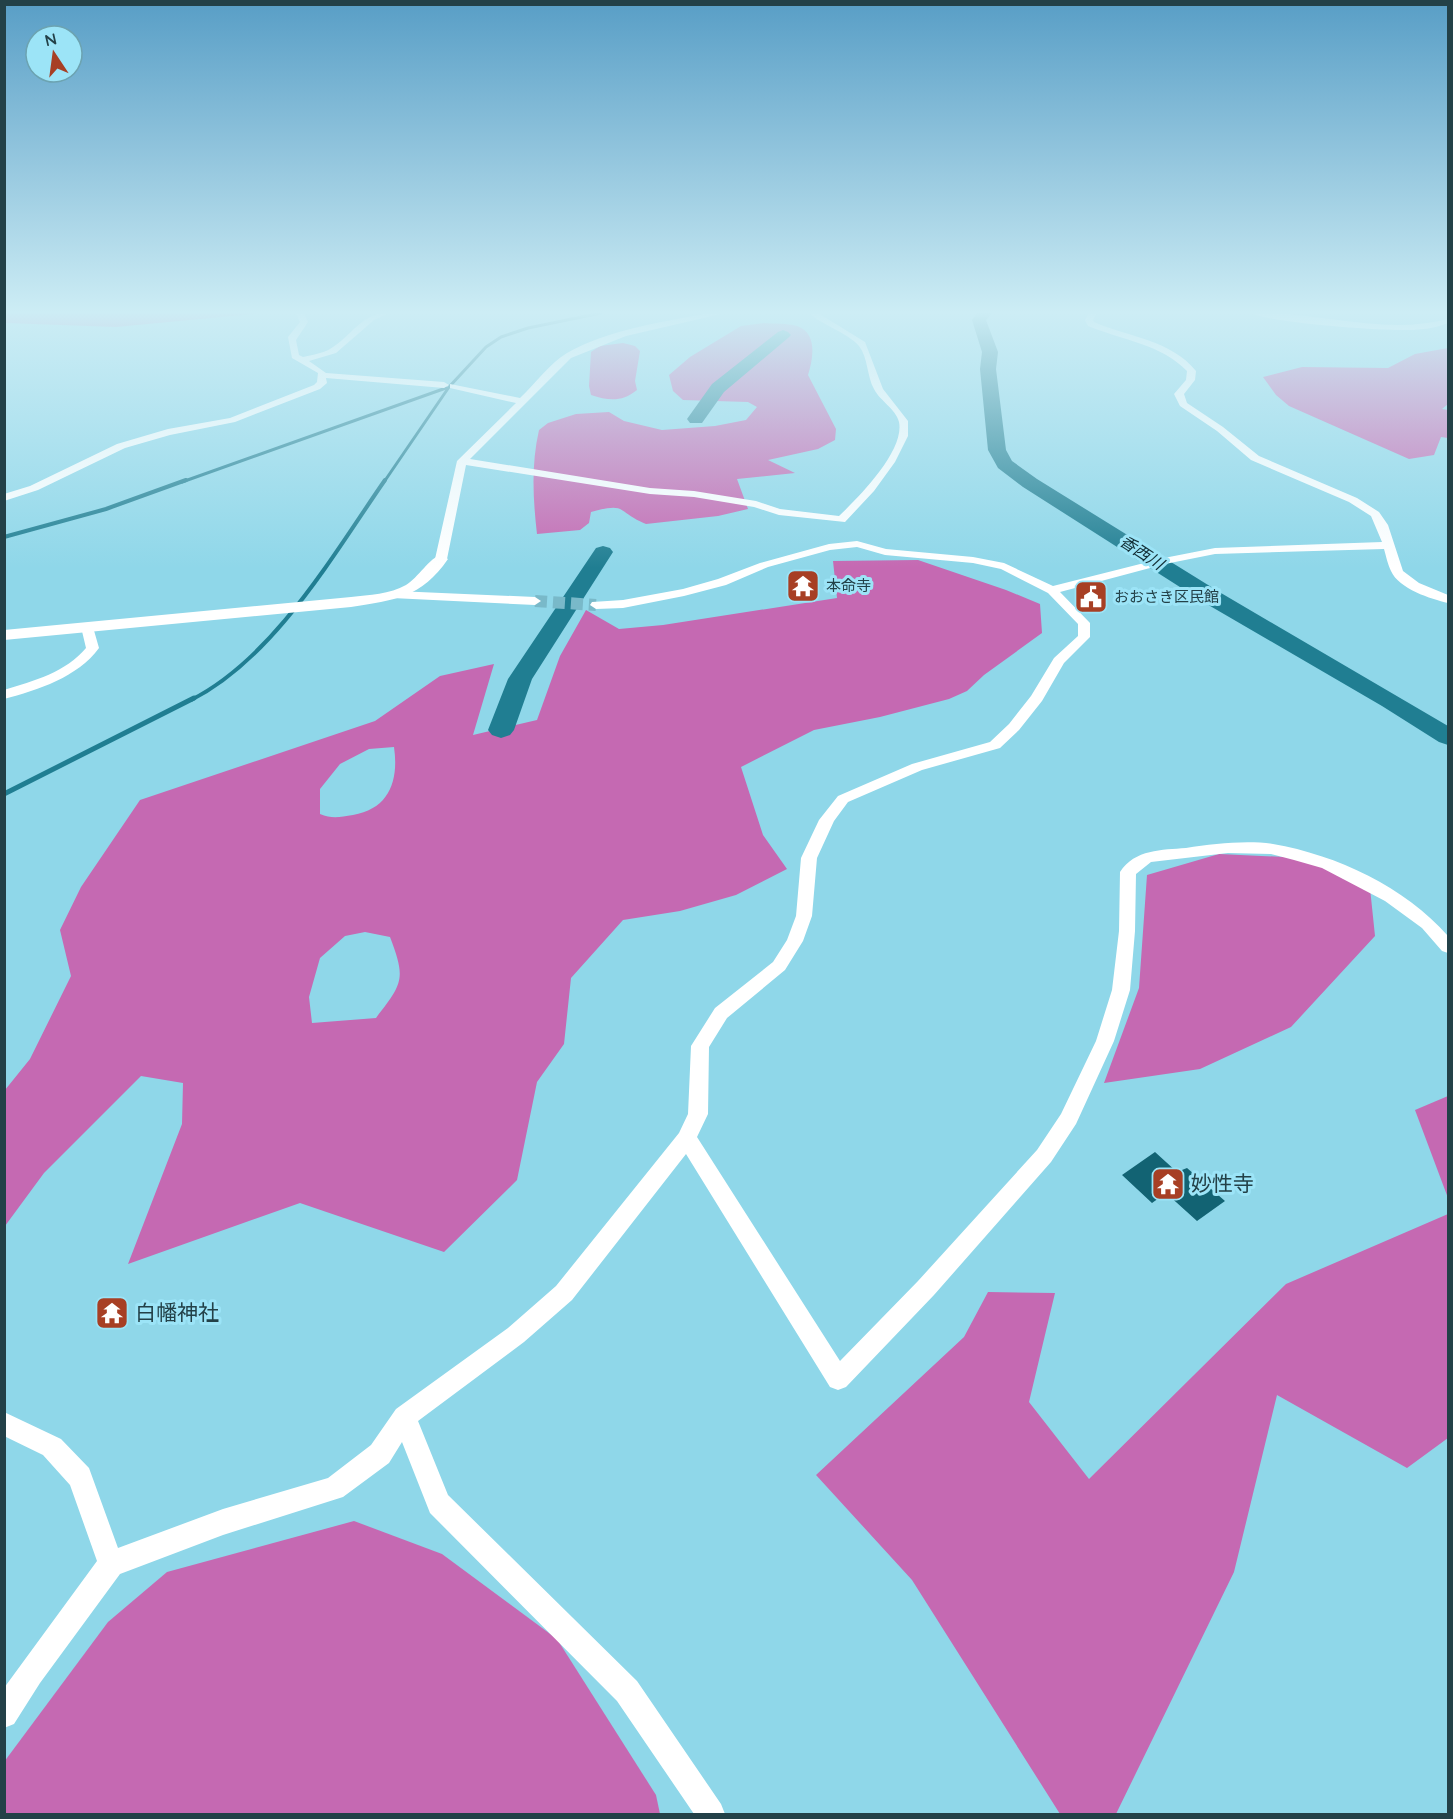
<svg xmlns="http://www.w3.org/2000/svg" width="1453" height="1819" font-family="Quicksand,'Noto Sans JP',sans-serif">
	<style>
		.forest { fill: #c569b2; fill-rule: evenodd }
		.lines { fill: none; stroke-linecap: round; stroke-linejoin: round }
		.stream-far2 { stroke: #207e92; stroke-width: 3 }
		.stream-far1 { stroke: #207e92; stroke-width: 4 }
		.stream { stroke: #207e92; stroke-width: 5 }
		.river { fill: #207e92; fill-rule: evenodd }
		.building { fill: #126373 }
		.minor-tunnel { stroke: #79b9c9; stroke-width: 12; stroke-dasharray: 12 6; stroke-linecap: butt }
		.minor { fill: #fff; fill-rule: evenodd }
		.tertiary { fill: #fff; fill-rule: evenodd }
		.labels { text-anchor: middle; stroke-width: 6; stroke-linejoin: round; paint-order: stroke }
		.far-poi-label { font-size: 15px; fill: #234148; stroke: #9ce4f7; text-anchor: start }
		.far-water-label { font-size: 16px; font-style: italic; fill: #122d34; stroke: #9ce4f7 }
		.near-poi-label { font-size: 21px; fill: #234148; stroke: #9ce4f7; text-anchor: start }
	</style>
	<rect width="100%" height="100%" fill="#8fd7e9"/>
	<!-- forest -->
	<g class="forest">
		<path d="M 5,313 L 263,313 L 116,327 L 5,323 Z"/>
		<path d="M 764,323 C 774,324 787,323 797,326 C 818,333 813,359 808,375 L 836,429 L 835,440 L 818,449 L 768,460 L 795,473 L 737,479 L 748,509 L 718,516 L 646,524 C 615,511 628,502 591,512 L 589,523 L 580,530 L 537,534 C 533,499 531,465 539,430 L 548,423 L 576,414 L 609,412 L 624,421 L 662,430 L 715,426 L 746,420 L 757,407 L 748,402 L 683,400 L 673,391 L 669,375 L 690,357 L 741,326 Z"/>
		<path d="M 623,343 L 635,346 L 640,351 L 635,381 L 637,390 C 622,402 609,401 591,395 L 589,386 L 591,352 L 600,346 Z"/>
		<path d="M 1448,348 L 1448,404 L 1442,409 L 1448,410 L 1448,438 L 1441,437 L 1434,455 L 1409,459 L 1289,406 L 1276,395 L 1263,377 L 1302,367 L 1388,368 L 1415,354 Z"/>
		<path d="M 918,560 L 1006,590 L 1040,604 L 1042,633 L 984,675 L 967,691 L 949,699 L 880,717 L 814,730 L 741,767 L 763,835 L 787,869 L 736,895 L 680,911 L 623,920 L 571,978 L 564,1044 L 537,1082 L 517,1180 L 444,1252 L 300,1203 L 128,1264 L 182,1124 L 183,1083 L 141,1076 L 44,1173 L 5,1226 L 5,1090 L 30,1059 L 71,976 L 60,930 L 81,887 L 140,800 L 375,721 L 440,676 L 494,664 L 473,735 L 537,720 L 560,656 L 586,610 L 619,629 L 663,625 L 837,598 L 833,561 ZM 394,747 C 399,781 389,809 353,815 C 340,817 332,819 320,814 L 320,789 L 340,764 L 369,749 ZM 365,932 L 390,937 C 406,979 403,983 376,1018 L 312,1023 L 309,997 L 320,958 L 345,936 Z"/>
		<path d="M 1219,854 L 1307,858 L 1370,888 L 1375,936 L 1291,1027 L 1200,1069 L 1104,1083 L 1139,988 L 1147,875 Z"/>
		<path d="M 1448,1096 L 1448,1198 L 1415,1110 Z"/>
		<path d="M 1448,1214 L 1448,1438 L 1407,1468 L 1277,1395 L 1234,1572 L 1116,1814 L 1060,1814 L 912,1580 L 816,1475 L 964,1337 L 988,1292 L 1055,1293 L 1029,1402 L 1089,1479 L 1286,1284 Z"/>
		<path d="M 354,1521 L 442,1554 L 557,1639 L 656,1795 L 660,1814 L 5,1814 L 4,1762 L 108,1622 L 167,1572 Z"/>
	</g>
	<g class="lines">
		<!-- stream-far2 -->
		<g class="stream-far2">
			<path d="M 182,482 L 446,388"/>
			<path d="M 384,482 L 449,387 L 486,347 L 501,337 L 528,328 L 601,313"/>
		</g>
		<!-- stream-far1 -->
		<g class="stream-far1">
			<path d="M 4,537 L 106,509 L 186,480"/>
			<path d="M 191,700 C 274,658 333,555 385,480"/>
		</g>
		<!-- stream -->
		<path class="stream" d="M 4,794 L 194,698"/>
		<!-- river -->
		<g class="river">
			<path d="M 977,313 L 992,313 L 986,320 L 998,352 L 996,369 L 1006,450 L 1012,461 L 1037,479 L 1221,593 L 1448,726 L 1448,745 L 1439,742 L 1382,706 L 1205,603 L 1023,487 L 998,468 L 988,450 L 980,369 L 982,352 L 972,320 Z"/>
			<path d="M 783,330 L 788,332 L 791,335 L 788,338 L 724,392 L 702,423 L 690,423 L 687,419 L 712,384 L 778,332 Z"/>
			<path d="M 603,546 L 610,548 L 613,552 L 532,679 L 514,730 L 510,735 L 501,738 L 492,735 L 488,730 L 508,679 L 596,548 Z"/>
		</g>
	</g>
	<!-- building -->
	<g class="building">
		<path d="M 805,579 L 817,589 L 801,593 L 789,583 Z"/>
		<path d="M 1155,1152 L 1177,1172 L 1187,1168 L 1225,1201 L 1197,1221 L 1166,1193 L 1152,1203 L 1122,1175 Z"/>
	</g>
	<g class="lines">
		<!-- minor-tunnel -->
		<path class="minor-tunnel" d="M 535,601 L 596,605"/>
		<!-- minor -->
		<g class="minor">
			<path d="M 296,313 L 304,313 L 308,322 L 296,340 L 299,355 L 303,357 C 312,355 323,353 330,349 C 352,336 362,312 389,313 L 374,320 L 336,353 L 309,361 L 326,373 L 444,382 L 449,385 L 444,388 L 326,378 L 327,383 L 320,389 L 235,422 L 170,435 L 125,448 L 38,490 L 4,501 L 4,494 L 30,486 L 117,444 L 168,429 L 230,418 L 314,385 L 317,382 L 318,373 L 292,358 L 288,337 L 300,322 Z"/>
			<path d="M 709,313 L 725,313 L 626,336 L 571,358 L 470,459 L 650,488 L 694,491 L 756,501 L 780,509 L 839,516 C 858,498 905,451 899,422 C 896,409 880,401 874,389 C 867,377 868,357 859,346 C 848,333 822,325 809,313 L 818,313 L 865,342 L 883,389 L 908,421 L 908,436 L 895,462 L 874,491 L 845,522 L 779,515 L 754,507 L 694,497 L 650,494 L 466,465 L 447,559 L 445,561 L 437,561 L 435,559 L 457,461 L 516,403 L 450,388 L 450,384 L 520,398 C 535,384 550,363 567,353 C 609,329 663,322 709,313 Z"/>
			<path d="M 1089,313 L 1097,313 L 1093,320 L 1094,322 C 1129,337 1171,340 1196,371 L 1195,380 L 1184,394 L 1187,403 L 1223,427 L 1259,456 L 1357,498 L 1379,512 L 1388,525 L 1403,571 L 1419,583 L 1448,595 L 1448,603 C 1431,599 1399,589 1391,571 C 1388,565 1386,556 1384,549 L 1215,554 L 1165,564 L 1060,592 L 1090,623 L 1090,637 L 1064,663 L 1042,701 L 1019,730 L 1000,748 L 922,770 L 848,802 L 834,821 L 817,858 L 812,916 L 803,941 L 785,970 L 727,1018 L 709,1047 L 708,1114 L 697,1137 L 840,1361 L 918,1281 L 1037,1150 L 1061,1114 L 1096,1041 L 1112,990 L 1119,931 L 1120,872 C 1135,849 1162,850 1186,848 C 1214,844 1245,840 1273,844 C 1337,855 1405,887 1448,936 L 1448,953 L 1442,951 L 1422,928 L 1385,901 L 1322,868 L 1294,860 L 1271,854 L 1228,853 L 1151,862 L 1136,874 L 1135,931 L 1130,990 L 1114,1041 L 1076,1124 L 1051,1162 L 934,1295 L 846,1387 L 838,1390 L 830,1387 L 686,1154 L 572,1300 L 524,1342 L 418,1421 L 448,1495 L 637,1681 L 721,1804 L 725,1814 L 694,1814 L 617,1701 L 430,1513 L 402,1442 L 389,1463 L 343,1497 L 223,1535 L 120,1574 L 40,1683 L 14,1724 L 4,1728 L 4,1688 L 97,1561 L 70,1485 L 43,1455 L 4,1436 L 4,1412 L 61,1439 L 89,1468 L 118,1548 L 223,1509 L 328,1478 L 371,1445 L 396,1409 L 508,1328 L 556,1286 L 679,1133 L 688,1114 L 691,1046 L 715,1008 L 773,962 L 787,940 L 796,916 L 801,858 L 819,820 L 838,796 L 912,764 L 990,742 L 1009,724 L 1031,696 L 1054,658 L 1078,636 L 1078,624 L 1048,593 L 1001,569 L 973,563 L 885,555 L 857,547 L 830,550 L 768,567 L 726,585 L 684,596 L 623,608 L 596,609 L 590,605 L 592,602 L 623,600 L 683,589 L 718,579 L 760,563 L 829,544 L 857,541 L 886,549 L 973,557 L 1004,563 L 1053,586 L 1164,558 L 1215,548 L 1382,542 L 1371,516 L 1349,502 L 1251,460 L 1217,431 L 1180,406 L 1174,394 L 1186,380 L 1187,371 C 1161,344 1122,340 1088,326 L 1085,320 Z"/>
			<path d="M 1252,313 C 1317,311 1383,336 1448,319 L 1448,323 C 1435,328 1422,330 1408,330 C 1383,331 1268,323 1252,313 Z"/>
			<path d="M 396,591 L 535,597 L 541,601 L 535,605 L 392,598 L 392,592 Z"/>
			<path d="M 87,623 L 93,627 L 99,648 C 78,677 38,690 4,699 L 4,690 C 34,681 66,672 86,648 L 81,627 Z"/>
		</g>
		<!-- tertiary -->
		<path class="tertiary" d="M 441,555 L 448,559 C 421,598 395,600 351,607 L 4,640 L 4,630 L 351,597 C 369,595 390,594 406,585 C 418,578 430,557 441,555 Z"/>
	</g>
	<!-- sky -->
	<linearGradient id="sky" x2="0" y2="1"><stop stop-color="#589ec6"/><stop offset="0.55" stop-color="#cdedf5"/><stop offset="1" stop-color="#cdedf5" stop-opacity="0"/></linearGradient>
	<rect width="1453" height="568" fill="url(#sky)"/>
	<!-- icons -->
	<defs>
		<g id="temple-square" transform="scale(1.725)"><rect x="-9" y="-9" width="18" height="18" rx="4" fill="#a73f24" stroke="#9ce4f7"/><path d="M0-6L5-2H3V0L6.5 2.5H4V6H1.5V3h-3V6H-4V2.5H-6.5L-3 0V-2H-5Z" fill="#fff"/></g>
		<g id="civic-square" transform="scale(1.725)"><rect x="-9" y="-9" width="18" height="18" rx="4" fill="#a73f24" stroke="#9ce4f7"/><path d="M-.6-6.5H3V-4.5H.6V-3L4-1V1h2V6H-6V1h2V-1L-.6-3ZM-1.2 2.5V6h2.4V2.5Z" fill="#fff"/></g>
	</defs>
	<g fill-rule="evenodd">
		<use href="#temple-square" x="803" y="586"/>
		<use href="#civic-square" x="1091" y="597"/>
		<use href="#temple-square" x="1168" y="1184"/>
		<use href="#temple-square" x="112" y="1313"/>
	</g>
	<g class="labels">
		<!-- far-poi labels -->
		<g class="far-poi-label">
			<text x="826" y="591">本命寺</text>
			<text x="1114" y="602">おおさき区民館</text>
		</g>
		<!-- far-water labels -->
		<g class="far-water-label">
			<text transform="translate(1142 552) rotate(33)" y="6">香西川</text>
		</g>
		<!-- near-poi labels -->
		<g class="near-poi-label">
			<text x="1191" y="1191">妙性寺</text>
			<text x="135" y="1320">白幡神社</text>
		</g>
	</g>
	<!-- border -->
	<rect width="1453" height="1819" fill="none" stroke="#234148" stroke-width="12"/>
	<!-- north arrow -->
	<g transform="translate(54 54) rotate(347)"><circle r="28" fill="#9ce4f7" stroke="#6ca3b1" stroke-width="1.5"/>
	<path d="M0-4.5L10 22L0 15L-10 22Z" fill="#a73f24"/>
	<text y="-9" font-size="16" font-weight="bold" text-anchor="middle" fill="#234148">N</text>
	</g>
</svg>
